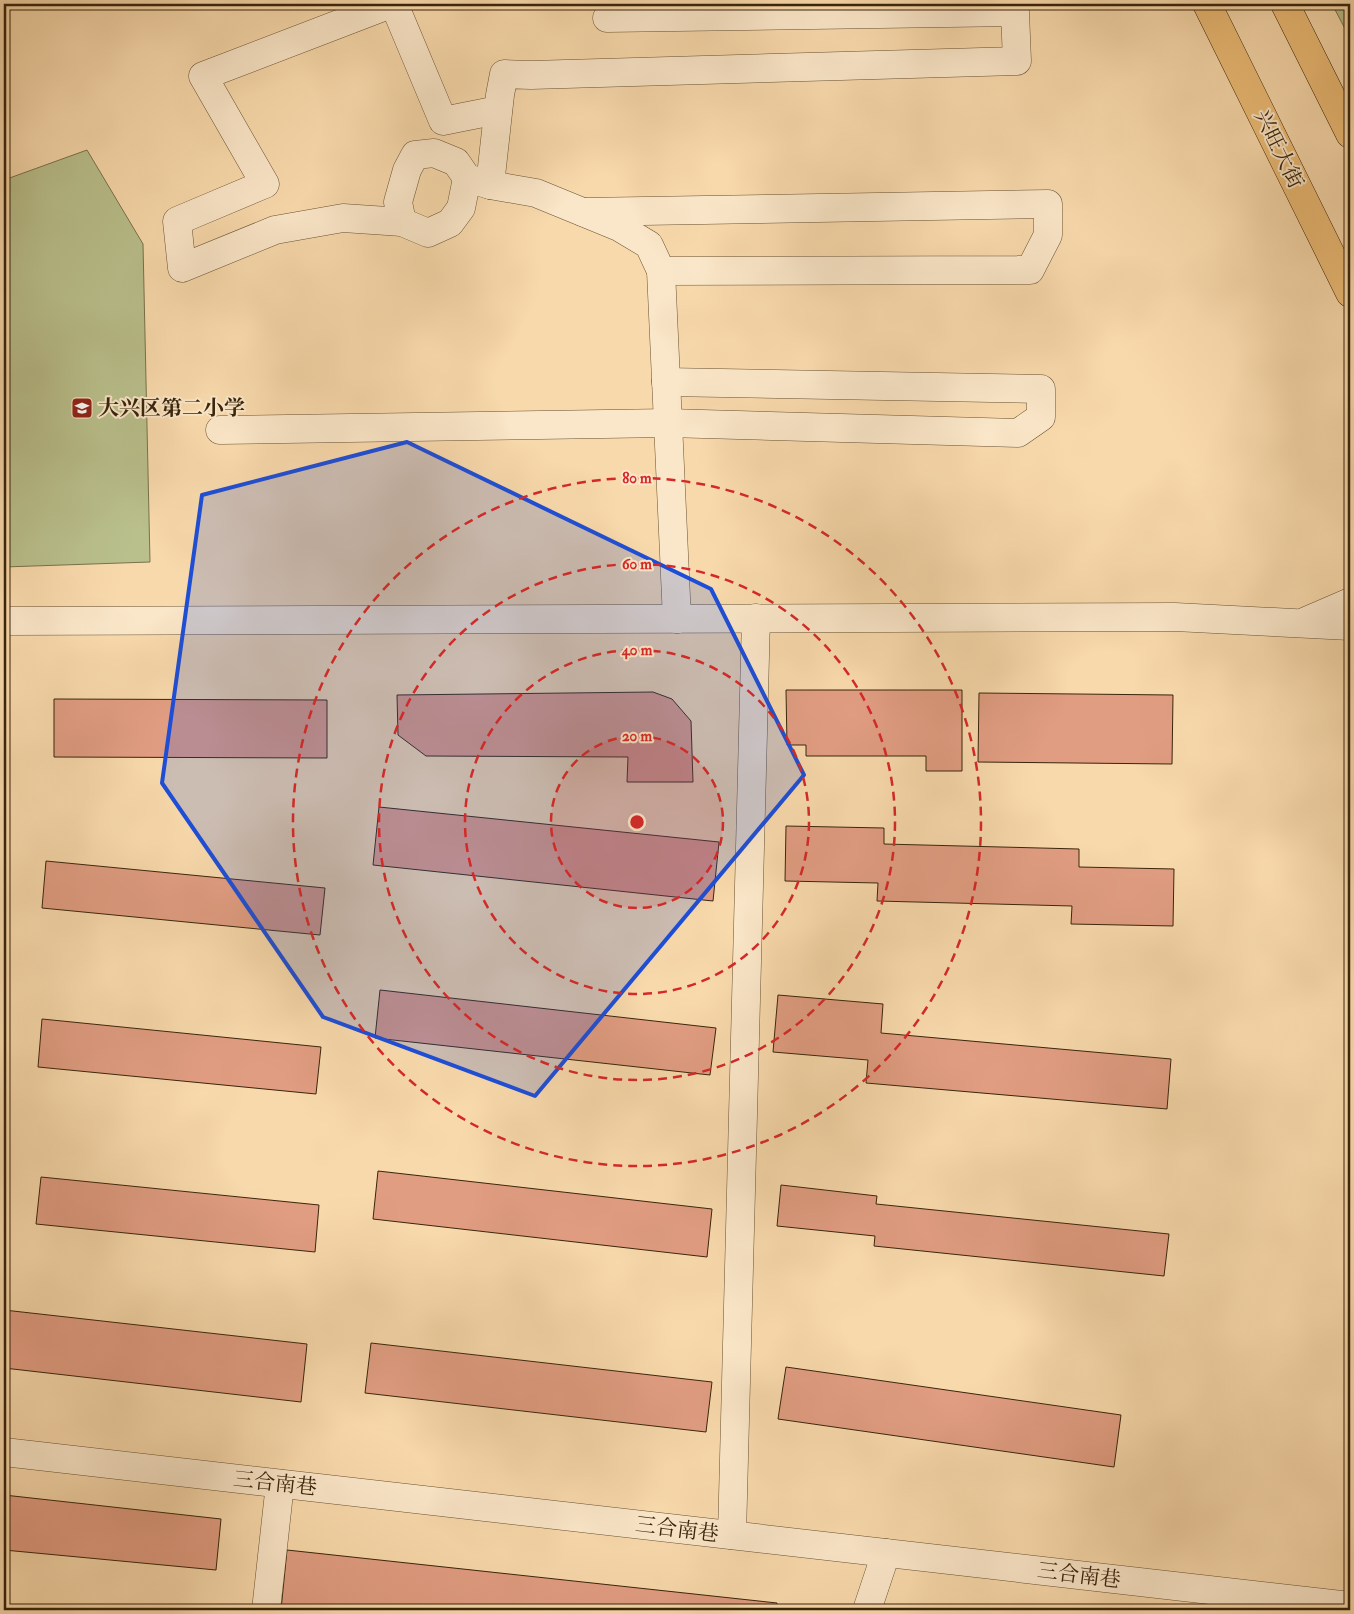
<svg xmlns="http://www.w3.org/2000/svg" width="1354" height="1614" font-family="'IM FELL Double Pica','Noto Serif SC',serif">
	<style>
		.green { fill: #b9c08c; stroke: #79724c }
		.building { fill: #e19d82; stroke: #39250b }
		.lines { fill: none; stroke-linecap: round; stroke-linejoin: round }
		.minor-casing { stroke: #695233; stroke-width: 29 }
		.major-casing { stroke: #39250b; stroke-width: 29 }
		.minor { stroke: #fae6c8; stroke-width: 28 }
		.major { stroke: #ecbc76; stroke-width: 28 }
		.marked { fill: #1d4ed8; fill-opacity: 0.2; stroke: #1d4ed8; stroke-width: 4; stroke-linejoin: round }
		.ring { fill: none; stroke: #d62828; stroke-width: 2.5; stroke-dasharray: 9 6 }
		.labels { text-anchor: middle; stroke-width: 4; stroke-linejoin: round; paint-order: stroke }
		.street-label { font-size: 21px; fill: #39250b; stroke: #fae6c8 }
		.poi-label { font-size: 21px; font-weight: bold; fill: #39250b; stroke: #fae6c8; text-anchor: start }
		.centre { fill: #d62828; stroke: #fae6c8; stroke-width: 2.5 }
		.ring-label { font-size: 15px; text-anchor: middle; font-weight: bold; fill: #d62828; stroke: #fae6c8; stroke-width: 4; stroke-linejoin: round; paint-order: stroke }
	</style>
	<rect width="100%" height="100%" fill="#f8d9ab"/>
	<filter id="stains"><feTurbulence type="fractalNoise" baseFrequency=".004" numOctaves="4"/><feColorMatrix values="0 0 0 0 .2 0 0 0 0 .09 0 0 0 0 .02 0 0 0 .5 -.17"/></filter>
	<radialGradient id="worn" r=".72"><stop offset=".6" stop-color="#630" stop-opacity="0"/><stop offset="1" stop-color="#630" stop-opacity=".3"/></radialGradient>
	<!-- green -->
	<g class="green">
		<path d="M 1332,4 L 1350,4 L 1350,38 Z"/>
		<path d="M 87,150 L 143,244 L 150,562 L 4,567 L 4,180 Z"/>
	</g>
	<!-- building -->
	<g class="building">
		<path d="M 786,690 L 962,690 L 962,771 L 926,771 L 926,756 L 806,756 L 806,745 L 787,745 Z"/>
		<path d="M 653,692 L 672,699 L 691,721 L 693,782 L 627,782 L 628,757 L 426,756 L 398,735 L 397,695 Z"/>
		<path d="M 979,693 L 1173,695 L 1172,764 L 978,762 Z"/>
		<path d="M 54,699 L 327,700 L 327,758 L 54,757 Z"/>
		<path d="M 379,807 L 719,842 L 713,901 L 373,865 Z"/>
		<path d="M 786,826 L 884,828 L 884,844 L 1079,849 L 1079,867 L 1174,869 L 1173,926 L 1071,924 L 1072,906 L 877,901 L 878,883 L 785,881 Z"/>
		<path d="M 46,861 L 325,888 L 320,935 L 42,908 Z"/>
		<path d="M 380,990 L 716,1028 L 710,1075 L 375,1038 Z"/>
		<path d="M 778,995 L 883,1004 L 881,1033 L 1171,1059 L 1167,1109 L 866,1083 L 868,1060 L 773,1052 Z"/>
		<path d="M 42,1019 L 321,1047 L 316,1094 L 38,1067 Z"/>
		<path d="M 378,1171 L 712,1209 L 707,1257 L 373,1219 Z"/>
		<path d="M 41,1177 L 319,1205 L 315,1252 L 36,1224 Z"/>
		<path d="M 781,1185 L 877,1196 L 876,1204 L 1169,1234 L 1164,1276 L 874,1246 L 875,1236 L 777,1226 Z"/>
		<path d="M 4,1310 L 307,1344 L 301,1402 L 4,1368 Z"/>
		<path d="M 371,1343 L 712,1382 L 706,1432 L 365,1393 Z"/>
		<path d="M 786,1367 L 1121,1415 L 1114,1467 L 778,1419 Z"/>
		<path d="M 4,1495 L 221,1519 L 216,1570 L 4,1550 Z"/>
		<path d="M 287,1550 L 777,1603 L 776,1610 L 281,1610 Z"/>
	</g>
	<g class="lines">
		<!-- minor casing -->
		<g class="minor-casing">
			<g id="minor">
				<path d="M 391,4 L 203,76 L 265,184 L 177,221 L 182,268 L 275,230 L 343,218 L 402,222"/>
				<path d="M 394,4 L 443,121 L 498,110"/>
				<path d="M 467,178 L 461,208 L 450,223 L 428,233 L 402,222 L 398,202 L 407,170 L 415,155 L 434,153 L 456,162 L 467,178 L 490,185 L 536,193 L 619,227 L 649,245 L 661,271 L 677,619"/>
				<path d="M 490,185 L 500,95 L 504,74 L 531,75 L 1017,61 L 1015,12 L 607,18"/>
				<path d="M 583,212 L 1048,204 L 1048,235 L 1030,270 L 661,271"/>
				<path d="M 220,430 L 668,423 L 1018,433 L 1041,417 L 1041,389 L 666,382"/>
				<path d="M 4,621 L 1175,617 L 1350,626"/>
				<path d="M 1306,621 L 1350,602"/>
				<path d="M 4,1452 L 1350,1606"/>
				<path d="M 732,1535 L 756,618"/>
				<path d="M 266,1610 L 280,1484"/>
				<path d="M 867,1610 L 886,1553"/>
			</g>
		</g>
		<!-- major casing -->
		<g class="major-casing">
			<g id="major">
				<path d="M 1207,4 L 1350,293"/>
				<path d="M 1285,4 L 1350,134"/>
			</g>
		</g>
		<!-- minor -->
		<use href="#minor" class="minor"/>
		<!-- major -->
		<use href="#major" class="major"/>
	</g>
	<!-- marked area -->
	<path class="marked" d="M 407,442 L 711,589 L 804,775 L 535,1096 L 323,1017 L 162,783 L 202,495 Z"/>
	<!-- distance rings -->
	<circle cx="637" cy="822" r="86" fill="#d62828" fill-opacity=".12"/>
	<g class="ring">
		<circle cx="637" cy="822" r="86"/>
		<circle cx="637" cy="822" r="172"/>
		<circle cx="637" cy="822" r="258"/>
		<circle cx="637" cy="822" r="344"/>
	</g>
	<!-- icons -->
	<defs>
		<g id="school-square" transform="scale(1.125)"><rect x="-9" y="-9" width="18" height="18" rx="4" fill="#8f2418" stroke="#fae6c8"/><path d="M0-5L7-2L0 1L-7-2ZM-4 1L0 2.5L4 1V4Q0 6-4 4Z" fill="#fff"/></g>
	</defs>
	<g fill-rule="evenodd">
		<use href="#school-square" x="82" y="408"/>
	</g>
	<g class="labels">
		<!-- street labels -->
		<g class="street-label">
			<text transform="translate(1279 149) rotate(64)" y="7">兴旺大街</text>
			<text transform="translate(275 1483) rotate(6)" y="7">三合南巷</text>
			<text transform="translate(677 1529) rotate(7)" y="7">三合南巷</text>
			<text transform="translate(1079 1575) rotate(7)" y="7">三合南巷</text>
		</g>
		<!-- poi labels -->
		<g class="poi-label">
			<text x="98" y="415">大兴区第二小学</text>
		</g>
	</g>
	<circle cx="637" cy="822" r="8" class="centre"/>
	<g class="ring-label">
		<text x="637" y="483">80 m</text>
		<text x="637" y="569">60 m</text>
		<text x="637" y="655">40 m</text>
		<text x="637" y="741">20 m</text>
	</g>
	<!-- margin -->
	<rect width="1354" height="1614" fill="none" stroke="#f8d9ab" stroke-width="20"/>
	<rect x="5" y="5" width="1344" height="1604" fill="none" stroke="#39250b" stroke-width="2.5"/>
	<rect x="10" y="10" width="1334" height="1594" fill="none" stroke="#39250b"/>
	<rect width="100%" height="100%" filter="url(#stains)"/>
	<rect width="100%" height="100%" fill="url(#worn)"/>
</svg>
